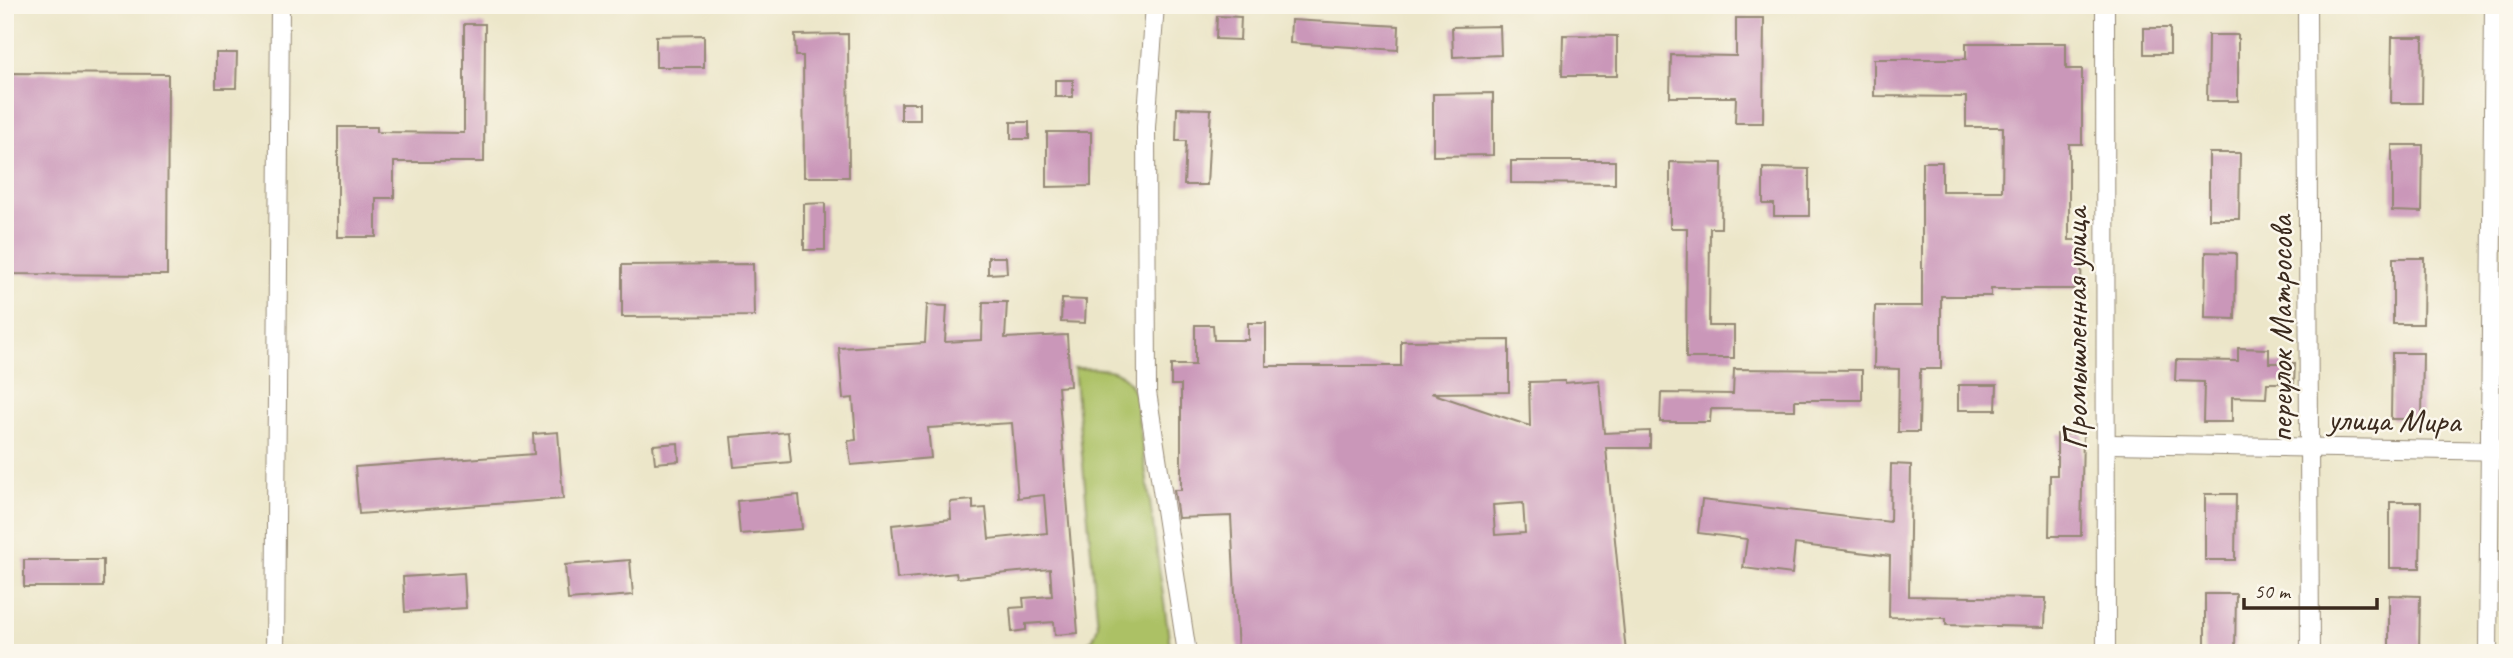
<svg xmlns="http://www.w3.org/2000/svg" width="2513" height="658" font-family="Caveat,sans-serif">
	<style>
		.green { fill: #acc165; stroke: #747642; stroke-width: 2 }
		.building { fill: #ca97b9; fill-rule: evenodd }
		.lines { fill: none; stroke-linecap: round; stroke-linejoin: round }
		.minor-casing { stroke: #948874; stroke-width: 20 }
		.minor { stroke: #fff; stroke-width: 18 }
		.labels { text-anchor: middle; stroke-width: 5; stroke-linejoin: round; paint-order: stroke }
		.street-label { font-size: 33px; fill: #3b2a1e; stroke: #fbf7ec }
	</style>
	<rect width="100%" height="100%" fill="#fbf7ec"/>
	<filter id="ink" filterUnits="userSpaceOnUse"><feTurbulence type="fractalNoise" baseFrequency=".0143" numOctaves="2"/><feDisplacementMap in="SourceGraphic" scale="14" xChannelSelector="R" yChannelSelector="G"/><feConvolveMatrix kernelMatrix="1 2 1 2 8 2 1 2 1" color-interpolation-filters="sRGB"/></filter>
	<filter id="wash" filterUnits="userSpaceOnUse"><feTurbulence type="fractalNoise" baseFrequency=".00686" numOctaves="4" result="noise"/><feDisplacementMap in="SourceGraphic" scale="28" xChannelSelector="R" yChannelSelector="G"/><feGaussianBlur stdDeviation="1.57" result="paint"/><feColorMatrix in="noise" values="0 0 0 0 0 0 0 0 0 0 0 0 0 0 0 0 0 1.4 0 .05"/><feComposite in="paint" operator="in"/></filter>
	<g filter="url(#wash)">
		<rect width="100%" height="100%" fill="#ece6c9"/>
		<!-- green -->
		<path class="green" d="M 1074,368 C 1102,369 1123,364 1135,394 L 1171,653 L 1017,653 L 1082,646 L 1093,639 L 1098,626 Z"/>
		<g id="blocks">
			<!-- building -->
			<g class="building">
				<path d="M 1217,16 L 1241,17 L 1240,40 L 1216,39 Z"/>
				<path d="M 1736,18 L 1764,18 L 1763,123 L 1735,123 L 1736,97 L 1670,97 L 1671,55 L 1736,56 Z"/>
				<path d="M 1291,20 L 1399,26 L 1398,50 L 1290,43 Z"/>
				<path d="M 464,24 L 485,24 L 484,162 L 394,162 L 394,198 L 376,198 L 376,237 L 338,237 L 338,127 L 377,127 L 377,132 L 464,133 Z"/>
				<path d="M 1500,26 L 1501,55 L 1453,57 L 1452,27 Z"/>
				<rect x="2144" y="28" width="26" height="26"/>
				<path d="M 848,34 L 849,177 L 804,177 L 803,56 L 796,56 L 795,35 Z"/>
				<path d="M 704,35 L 704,67 L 656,67 L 656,36 Z"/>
				<path d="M 1563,35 L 1617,36 L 1617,76 L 1562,76 Z"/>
				<path d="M 2208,35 L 2238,35 L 2238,101 L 2207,101 Z"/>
				<path d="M 2392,37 L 2423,37 L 2422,103 L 2391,103 Z"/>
				<path d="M 1966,43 L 2066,43 L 2066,69 L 2082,69 L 2082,144 L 2069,144 L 2069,240 L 2082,240 L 2081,289 L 1991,289 L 1991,296 L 1941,296 L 1941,369 L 1920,369 L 1919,432 L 1898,432 L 1899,369 L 1874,368 L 1875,306 L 1922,306 L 1922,162 L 1942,162 L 1942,191 L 2002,191 L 2003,127 L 1966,127 L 1966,97 L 1874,96 L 1874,59 L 1966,59 Z"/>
				<path d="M 216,53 L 237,53 L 236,88 L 216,88 Z"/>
				<path d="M 5,73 L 168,74 L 167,275 L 5,274 Z"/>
				<rect x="1055" y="80" width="18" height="17"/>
				<path d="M 1493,93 L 1493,155 L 1433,156 L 1433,94 Z"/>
				<rect x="901" y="103" width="19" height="17"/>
				<path d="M 1177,108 L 1211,109 L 1207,185 L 1184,185 L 1186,141 L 1176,141 Z"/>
				<rect x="1011" y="122" width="18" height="17"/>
				<path d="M 1047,132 L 1091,132 L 1091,186 L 1047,187 Z"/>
				<path d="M 2392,145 L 2423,145 L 2422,212 L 2392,211 Z"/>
				<path d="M 2209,153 L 2240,153 L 2239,219 L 2209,219 Z"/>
				<path d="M 1511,161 L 1615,161 L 1615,184 L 1511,183 Z"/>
				<path d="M 1670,162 L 1722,163 L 1721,228 L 1710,228 L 1709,326 L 1734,326 L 1734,358 L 1686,358 L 1687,228 L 1670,228 Z"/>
				<path d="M 1763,168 L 1809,169 L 1809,216 L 1774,216 L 1774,204 L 1763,204 Z"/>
				<path d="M 825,203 L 825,250 L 804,250 L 804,204 Z"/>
				<path d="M 2206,252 L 2236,253 L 2235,319 L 2205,318 Z"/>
				<path d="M 988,257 L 1006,257 L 1007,273 L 988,274 Z"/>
				<path d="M 2393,258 L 2424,258 L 2423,324 L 2393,324 Z"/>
				<path d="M 753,264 L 754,316 L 622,317 L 622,265 Z"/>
				<path d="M 1062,299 L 1086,300 L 1085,323 L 1061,322 Z"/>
				<path d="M 983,302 L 1007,302 L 1005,338 L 1067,335 L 1070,386 L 1058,387 L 1078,633 L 1055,635 L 1054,622 L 1026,624 L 1026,630 L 1012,632 L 1010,608 L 1024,607 L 1023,598 L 1052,596 L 1050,569 L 957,578 L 956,573 L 897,579 L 892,525 L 951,519 L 950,502 L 973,500 L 973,509 L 986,508 L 989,539 L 1047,533 L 1044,495 L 1018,498 L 1012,423 L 928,428 L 931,458 L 851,465 L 848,441 L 856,440 L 853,398 L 843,399 L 839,348 L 925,343 L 927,305 L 947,306 L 945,342 L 982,340 Z"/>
				<path d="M 1248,323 L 1266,323 L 1266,366 L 1401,366 L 1401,341 L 1509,340 L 1509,392 L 1431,393 L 1530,426 L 1529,382 L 1565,381 L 1565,383 L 1599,380 L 1604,433 L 1650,431 L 1650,448 L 1606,448 L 1626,653 L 1238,653 L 1231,516 L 1178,518 L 1174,490 L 1181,490 L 1181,385 L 1171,385 L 1171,365 L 1195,365 L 1195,325 L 1213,325 L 1214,340 L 1248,340 ZM 1523,503 L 1525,533 L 1495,535 L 1493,505 Z"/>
				<path d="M 2238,348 L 2269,349 L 2269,363 L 2295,363 L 2294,383 L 2267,383 L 2266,398 L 2232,397 L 2232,422 L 2203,422 L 2204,382 L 2175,381 L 2176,360 L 2238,361 Z"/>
				<path d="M 2392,353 L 2423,353 L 2422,419 L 2391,419 Z"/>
				<path d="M 1734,369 L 1862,370 L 1862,400 L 1795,400 L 1795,410 L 1711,409 L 1710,422 L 1660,422 L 1661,393 L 1733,394 Z"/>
				<path d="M 1958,385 L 1997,385 L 1996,410 L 1958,410 Z"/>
				<path d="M 558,432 L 563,499 L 359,514 L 355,467 L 534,454 L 533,434 Z"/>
				<path d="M 788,432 L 791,462 L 734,467 L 731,437 Z"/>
				<path d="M 2057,434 L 2083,434 L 2081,536 L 2049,536 L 2050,475 L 2057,475 Z"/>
				<path d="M 678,443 L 679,461 L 655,463 L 653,445 Z"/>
				<path d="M 1891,464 L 1911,465 L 1909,596 L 2046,598 L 2045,627 L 1946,625 L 1946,618 L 1889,617 L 1890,556 L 1795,544 L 1792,574 L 1743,568 L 1747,539 L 1698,533 L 1702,500 L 1890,522 Z"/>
				<path d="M 2205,494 L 2236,494 L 2235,560 L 2205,560 Z"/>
				<path d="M 799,495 L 802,529 L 740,534 L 737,501 Z"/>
				<path d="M 2390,502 L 2421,502 L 2420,568 L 2390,568 Z"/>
				<rect x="24" y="560" width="79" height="27"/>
				<path d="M 630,560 L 633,595 L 568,600 L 565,565 Z"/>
				<path d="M 464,573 L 466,608 L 405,612 L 403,577 Z"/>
				<path d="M 2205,594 L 2236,594 L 2235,653 L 2205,653 Z"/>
				<path d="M 2389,595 L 2420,596 L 2419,653 L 2389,653 Z"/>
			</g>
		</g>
	</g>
	<g filter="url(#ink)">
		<use href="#blocks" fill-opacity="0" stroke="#948874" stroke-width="2"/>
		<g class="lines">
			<!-- minor casing -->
			<g class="minor-casing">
				<g id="minor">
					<path d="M 1155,5 L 1146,127 L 1147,392 L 1187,653"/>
					<path d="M 2105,5 L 2106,653"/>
					<path d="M 2307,5 L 2310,653"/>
					<path d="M 2110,444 L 2508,451"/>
					<path d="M 275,653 L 280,5"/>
					<path d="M 2488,653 L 2494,5"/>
				</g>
			</g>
			<!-- minor -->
			<use href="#minor" class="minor"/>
		</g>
	</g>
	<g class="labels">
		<!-- street labels -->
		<g class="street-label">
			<text transform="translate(2075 329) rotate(-90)" y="12">Промышленная улица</text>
			<text transform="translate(2280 329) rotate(-90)" y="12">переулок Матросова</text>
			<text transform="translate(2394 419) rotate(1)" y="12">улица Мира</text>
		</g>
	</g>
	<!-- margin -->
	<rect width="2513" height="658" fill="none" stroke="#fbf7ec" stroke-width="28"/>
	<!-- scale -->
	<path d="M2244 598v10h133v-10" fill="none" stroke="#3b2a1e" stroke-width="3.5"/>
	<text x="2254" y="598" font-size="21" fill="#3b2a1e" stroke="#fbf7ec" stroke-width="5" paint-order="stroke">50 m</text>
</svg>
